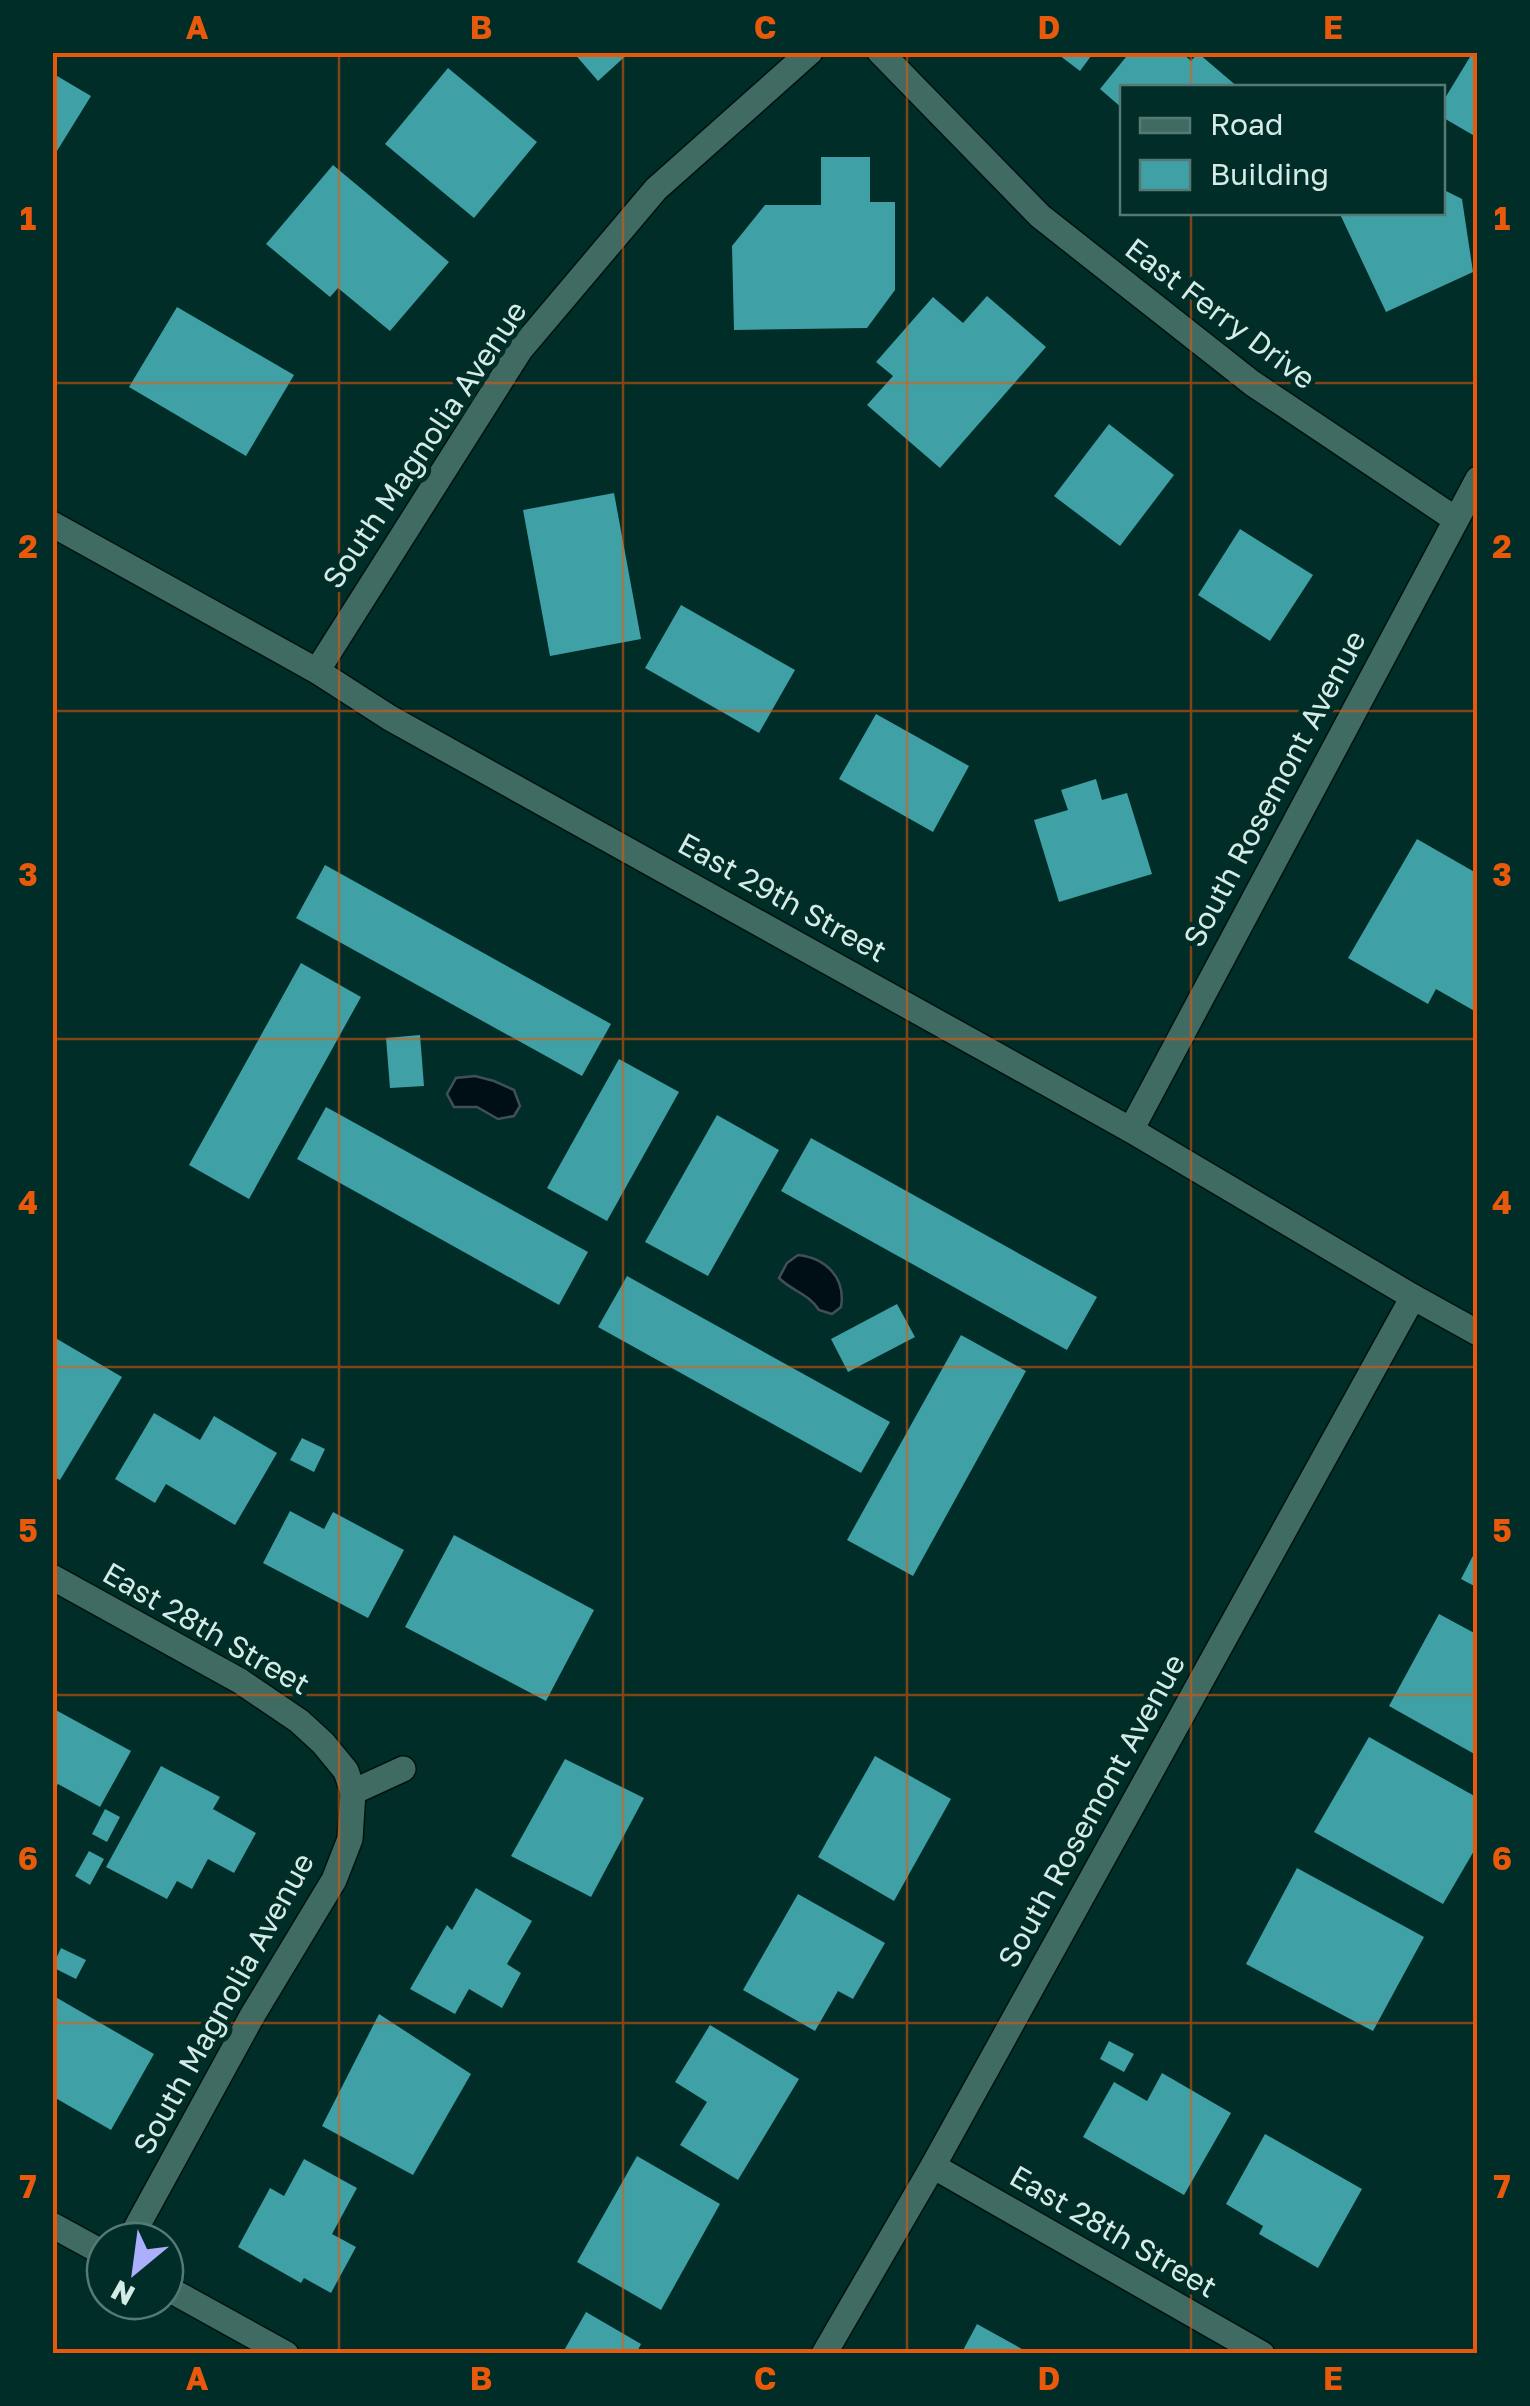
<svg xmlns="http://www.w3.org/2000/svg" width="1530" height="2406" font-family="'Golos Text',sans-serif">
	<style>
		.water { fill: #000e16; stroke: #405054; stroke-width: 2.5 }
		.building { fill: #3fa0a6 }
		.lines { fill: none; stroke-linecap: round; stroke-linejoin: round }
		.minor-casing { stroke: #00130f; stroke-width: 28 }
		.minor { stroke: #406b63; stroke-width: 25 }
		.grid { fill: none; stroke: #e8590c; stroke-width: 2.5; stroke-opacity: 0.55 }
		.labels { text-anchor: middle; stroke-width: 10; stroke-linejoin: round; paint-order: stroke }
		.street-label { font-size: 30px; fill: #d5ebe6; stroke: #002d27 }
		.neatline { fill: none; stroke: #e8590c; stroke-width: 4 }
		.grid-label { font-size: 32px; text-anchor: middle; font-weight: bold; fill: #e8590c }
	</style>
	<rect width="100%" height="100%" fill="#002d27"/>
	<!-- water -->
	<g class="water">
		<path d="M 475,1076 L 494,1081 L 514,1090 L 520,1106 L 514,1116 L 498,1119 L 477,1107 L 454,1107 L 447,1094 L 456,1078 Z"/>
		<path d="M 798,1255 C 826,1258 846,1278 841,1307 L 832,1314 L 819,1310 C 809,1294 792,1291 779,1278 L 787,1263 Z"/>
	</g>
	<!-- building -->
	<g class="building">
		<path d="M 573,52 L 630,52 L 598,81 Z"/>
		<path d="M 1055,52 L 1094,52 L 1080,71 Z"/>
		<path d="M 1130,52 L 1181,52 L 1191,61 L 1198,53 L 1239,88 L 1122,88 L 1122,108 L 1100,89 Z"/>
		<path d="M 1473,52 L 1478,52 L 1478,138 L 1442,117 L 1442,103 Z"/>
		<path d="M 448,68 L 537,142 L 474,218 L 385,144 Z"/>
		<path d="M 52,73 L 91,96 L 52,159 Z"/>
		<path d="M 821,157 L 870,157 L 870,202 L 895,202 L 895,290 L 867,328 L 734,330 L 732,246 L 765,205 L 821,205 Z"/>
		<path d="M 333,165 L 449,262 L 390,331 L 338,288 L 330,297 L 266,244 Z"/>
		<path d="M 1442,189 L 1462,199 L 1473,272 L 1386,312 L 1339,212 L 1442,212 Z"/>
		<path d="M 987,296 L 1046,347 L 940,468 L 867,405 L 893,376 L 876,362 L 933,297 L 963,323 Z"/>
		<path d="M 177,307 L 294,375 L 246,456 L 129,387 Z"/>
		<path d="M 1109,424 L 1174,475 L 1120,546 L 1054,496 Z"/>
		<path d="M 614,493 L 641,639 L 550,656 L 523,510 Z"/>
		<path d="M 1240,529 L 1313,575 L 1270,641 L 1198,595 Z"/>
		<path d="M 681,605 L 795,670 L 759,733 L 645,668 Z"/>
		<path d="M 876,714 L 969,766 L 933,832 L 839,779 Z"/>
		<path d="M 1096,779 L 1102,800 L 1127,793 L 1152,874 L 1059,902 L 1034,820 L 1068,810 L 1061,790 Z"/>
		<path d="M 1417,839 L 1478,874 L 1478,1013 L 1436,989 L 1428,1004 L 1348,958 Z"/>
		<path d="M 325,865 L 611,1024 L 582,1076 L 296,918 Z"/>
		<path d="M 301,963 L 361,997 L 249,1199 L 189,1165 Z"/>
		<path d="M 420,1035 L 424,1086 L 390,1088 L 386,1038 Z"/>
		<path d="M 619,1059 L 679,1092 L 607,1221 L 547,1188 Z"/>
		<path d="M 326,1107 L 588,1252 L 559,1305 L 297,1159 Z"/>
		<path d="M 717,1115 L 779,1150 L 708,1276 L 645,1242 Z"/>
		<path d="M 811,1138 L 1097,1297 L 1067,1350 L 781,1191 Z"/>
		<path d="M 627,1276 L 890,1422 L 861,1473 L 598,1327 Z"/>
		<path d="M 897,1304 L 915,1337 L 848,1372 L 831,1339 Z"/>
		<path d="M 961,1335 L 1026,1371 L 913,1576 L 847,1540 Z"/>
		<path d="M 52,1336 L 122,1377 L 60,1480 L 52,1476 Z"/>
		<path d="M 154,1413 L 200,1440 L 214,1416 L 277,1453 L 235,1525 L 166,1484 L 155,1503 L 115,1479 Z"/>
		<path d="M 302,1438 L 325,1449 L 314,1472 L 290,1460 Z"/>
		<path d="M 290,1511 L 324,1529 L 333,1512 L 404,1550 L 368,1618 L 263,1563 Z"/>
		<path d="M 454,1535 L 594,1610 L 546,1701 L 405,1627 Z"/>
		<path d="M 1478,1546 L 1478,1588 L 1461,1579 Z"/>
		<path d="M 1439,1614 L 1478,1635 L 1478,1756 L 1389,1706 Z"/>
		<path d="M 52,1708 L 131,1751 L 100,1807 L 58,1784 L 52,1794 Z"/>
		<path d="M 1369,1737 L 1478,1798 L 1478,1844 L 1443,1904 L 1314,1832 Z"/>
		<path d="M 875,1756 L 951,1799 L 894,1901 L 818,1857 Z"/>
		<path d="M 565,1759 L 644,1798 L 591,1897 L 511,1856 Z"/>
		<path d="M 161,1766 L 220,1797 L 213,1809 L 256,1833 L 234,1873 L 208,1859 L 192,1889 L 177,1881 L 167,1899 L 106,1867 Z"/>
		<path d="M 105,1809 L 120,1817 L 107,1842 L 92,1834 Z"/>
		<path d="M 89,1851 L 104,1859 L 90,1885 L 75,1876 Z"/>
		<path d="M 1297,1868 L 1424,1937 L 1373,2031 L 1246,1964 Z"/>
		<path d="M 476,1888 L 532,1921 L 507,1964 L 521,1973 L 502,2008 L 469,1989 L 455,2014 L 410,1989 L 447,1925 L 452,1930 Z"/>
		<path d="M 798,1894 L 885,1943 L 853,1999 L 838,1991 L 815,2031 L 743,1990 Z"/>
		<path d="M 61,1948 L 86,1960 L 76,1979 L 52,1967 Z"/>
		<path d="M 52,1995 L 154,2054 L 111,2130 L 52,2096 Z"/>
		<path d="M 379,2014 L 471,2074 L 413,2175 L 322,2126 Z"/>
		<path d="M 710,2025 L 799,2079 L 738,2180 L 680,2145 L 707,2102 L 675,2082 Z"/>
		<path d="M 1109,2041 L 1134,2054 L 1124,2072 L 1100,2059 Z"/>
		<path d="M 1162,2073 L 1231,2113 L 1184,2195 L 1083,2137 L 1114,2082 L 1147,2101 Z"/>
		<path d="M 1265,2134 L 1362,2189 L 1318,2268 L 1259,2234 L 1263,2226 L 1226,2204 Z"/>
		<path d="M 637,2156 L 720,2204 L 661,2310 L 577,2262 Z"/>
		<path d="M 304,2159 L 357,2188 L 332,2234 L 356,2247 L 331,2293 L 304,2278 L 301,2283 L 238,2247 L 270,2188 L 284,2196 Z"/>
		<path d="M 586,2312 L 641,2344 L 636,2354 L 562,2354 Z"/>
		<path d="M 977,2324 L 1031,2354 L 961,2354 Z"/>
	</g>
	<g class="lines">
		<!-- minor casing -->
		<g class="minor-casing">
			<g id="minor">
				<path d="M 880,52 L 1040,216 L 1252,383 L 1455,519"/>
				<path d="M 52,524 L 317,671 L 390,718 L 1131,1130 L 1413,1297 L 1478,1333"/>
				<path d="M 317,671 L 520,350 L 656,189 L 810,52"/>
				<path d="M 1131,1130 L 1478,479"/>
				<path d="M 52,1577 L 240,1681 L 299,1721 L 323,1743 L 346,1771 L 353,1792 L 350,1839 L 334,1880 L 252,2016 L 129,2241"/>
				<path d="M 353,1792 L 403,1769"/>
				<path d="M 933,2166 L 1262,2354"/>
				<path d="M 52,2225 L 105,2254"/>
				<path d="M 165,2287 L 286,2354"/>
				<path d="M 824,2354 L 933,2166 L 1413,1297"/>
			</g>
		</g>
		<!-- minor -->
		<use href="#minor" class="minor"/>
	</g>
	<!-- grid -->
	<path class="grid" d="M 339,52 L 339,2354M 623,52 L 623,2354M 907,52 L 907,2354M 1191,52 L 1191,88M 1191,212 L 1191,2354M 52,383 L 1478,383M 52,711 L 1478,711M 52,1039 L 1478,1039M 52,1367 L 1478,1367M 52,1695 L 1478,1695M 52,2023 L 1478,2023"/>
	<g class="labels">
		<!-- street labels -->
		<g class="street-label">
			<text transform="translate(1220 314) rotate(37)" y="10">East Ferry Drive</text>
			<text transform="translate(425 445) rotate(-56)" y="10">South Magnolia Avenue</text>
			<text transform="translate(1275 789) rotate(-62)" y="10">South Rosemont Avenue</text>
			<text transform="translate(782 898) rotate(29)" y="10">East 29th Street</text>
			<text transform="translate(206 1629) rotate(30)" y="10">East 28th Street</text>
			<text transform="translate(1092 1811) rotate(-61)" y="10">South Rosemont Avenue</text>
			<text transform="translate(224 2004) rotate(-61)" y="10">South Magnolia Avenue</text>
			<text transform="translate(1113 2232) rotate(30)" y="10">East 28th Street</text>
		</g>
	</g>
	<!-- border -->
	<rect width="1530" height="2406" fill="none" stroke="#002d27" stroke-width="110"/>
	<!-- legend -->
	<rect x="1120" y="85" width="325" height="130" fill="#002d27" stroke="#557973" stroke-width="2.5"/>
	<rect x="1140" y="118" width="50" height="15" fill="#406b63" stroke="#557973" stroke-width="2.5"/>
	<text x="1210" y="135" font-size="30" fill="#d5ebe6">Road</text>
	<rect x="1140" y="160" width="50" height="30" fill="#3fa0a6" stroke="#557973" stroke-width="2.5"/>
	<text x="1210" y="185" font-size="30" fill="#d5ebe6">Building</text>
	<!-- north arrow -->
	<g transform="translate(135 2271) rotate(209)"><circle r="48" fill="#002d27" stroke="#557973" stroke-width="2.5"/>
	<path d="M0-8L18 38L0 25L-18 38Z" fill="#acaffb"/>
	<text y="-15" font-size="28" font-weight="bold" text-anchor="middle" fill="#d5ebe6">N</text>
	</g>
	<rect x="55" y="55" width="1420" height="2296" class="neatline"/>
	<g class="grid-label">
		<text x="197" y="39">A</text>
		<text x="481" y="39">B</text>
		<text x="765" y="39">C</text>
		<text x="1049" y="39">D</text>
		<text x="1333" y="39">E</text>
		<text x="28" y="230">1</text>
		<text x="1502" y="230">1</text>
		<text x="28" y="558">2</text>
		<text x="1502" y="558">2</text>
		<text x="28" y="886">3</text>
		<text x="1502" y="886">3</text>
		<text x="28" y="1214">4</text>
		<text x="1502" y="1214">4</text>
		<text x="28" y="1542">5</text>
		<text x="1502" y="1542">5</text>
		<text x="28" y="1870">6</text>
		<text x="1502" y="1870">6</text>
		<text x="28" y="2198">7</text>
		<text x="1502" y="2198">7</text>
		<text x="197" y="2390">A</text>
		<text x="481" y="2390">B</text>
		<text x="765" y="2390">C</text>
		<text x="1049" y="2390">D</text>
		<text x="1333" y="2390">E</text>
	</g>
</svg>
